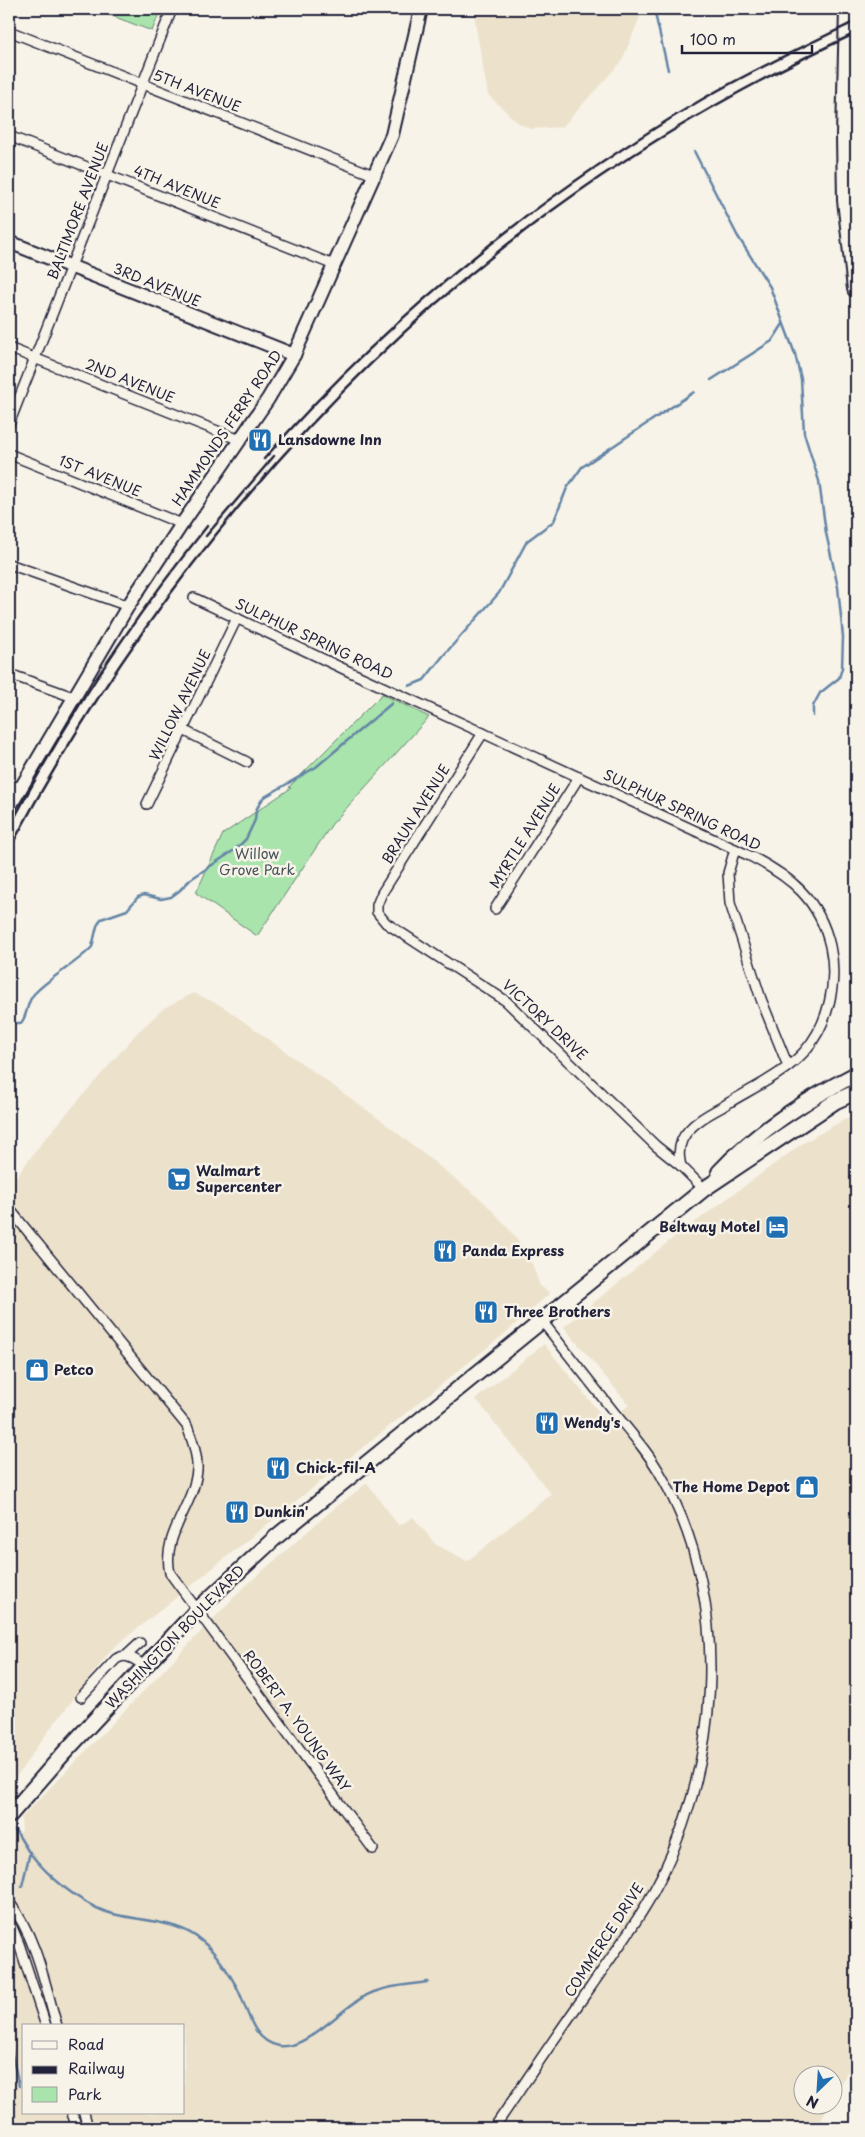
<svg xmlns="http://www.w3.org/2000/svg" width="865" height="2137" font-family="'Playpen Sans',sans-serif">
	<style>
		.built { fill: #ece1cb; fill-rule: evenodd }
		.green { fill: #a8e4ab; stroke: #658373 }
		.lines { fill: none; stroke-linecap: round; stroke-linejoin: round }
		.stream { stroke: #6484a6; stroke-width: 2.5 }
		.street-casing { stroke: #22223b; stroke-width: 12 }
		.secondary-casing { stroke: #22223b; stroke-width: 16 }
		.primary-casing { stroke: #22223b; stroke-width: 18 }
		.highway-casing { stroke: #22223b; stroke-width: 20 }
		.street { stroke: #f7f3e8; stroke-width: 9 }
		.secondary { stroke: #f7f3e8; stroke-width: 12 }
		.primary { stroke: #f7f3e8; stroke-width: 14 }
		.highway { stroke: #f7f3e8; stroke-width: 16 }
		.rail { stroke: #22223b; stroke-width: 2.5 }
		.labels { text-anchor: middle; stroke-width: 5; stroke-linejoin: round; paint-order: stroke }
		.street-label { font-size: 14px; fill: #22223b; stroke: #f7f3e8 }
		.poi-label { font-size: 14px; font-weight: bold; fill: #22223b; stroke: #f7f3e8; text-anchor: start }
		.park-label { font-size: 14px; fill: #445257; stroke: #f7f3e8 }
	</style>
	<rect width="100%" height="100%" fill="#f7f3e8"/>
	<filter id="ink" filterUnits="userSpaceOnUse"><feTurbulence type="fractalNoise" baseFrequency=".02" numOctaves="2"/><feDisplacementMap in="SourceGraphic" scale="10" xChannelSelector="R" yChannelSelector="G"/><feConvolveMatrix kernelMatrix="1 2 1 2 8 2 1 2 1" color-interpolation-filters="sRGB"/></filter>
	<g filter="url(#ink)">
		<!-- built -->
		<g class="built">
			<path d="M 476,9 L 643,9 L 622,61 L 562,127 L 530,129 L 517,122 L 488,95 L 475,22 Z"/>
			<path d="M 194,993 L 222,1006 L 382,1121 L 483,1201 L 504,1223 L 524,1249 L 532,1264 L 540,1286 L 550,1293 L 509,1330 L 112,1649 L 47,1733 L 9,1787 L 9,1186 L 44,1140 L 137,1033 L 164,1008 Z"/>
			<path d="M 856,1113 L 856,2055 L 833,2099 L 832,2074 L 802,2074 L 802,2104 L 829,2105 L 817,2128 L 9,2128 L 9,1845 L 22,1830 L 21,1818 L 241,1590 L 330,1512 L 367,1483 L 399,1526 L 413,1517 L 435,1544 L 467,1561 L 551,1494 L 476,1399 L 544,1344 L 607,1422 L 629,1405 L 564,1327 L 668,1242 L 803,1143 ZM 24,2026 L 184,2026 L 184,2113 L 24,2113 Z"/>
		</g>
		<!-- green -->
		<g class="green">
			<path d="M 94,9 L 161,9 L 152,31 Z"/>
			<path d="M 382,694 L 429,717 L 332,824 L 257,936 L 196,893 L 223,834 L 291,788 L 289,787 Z"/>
		</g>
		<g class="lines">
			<!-- stream -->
			<g class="stream">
				<path d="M 654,9 L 668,70"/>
				<path d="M 694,151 L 737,235 L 770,287 L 795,354 L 801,379 L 804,433 L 819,481 L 826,533 L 838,587 L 843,637 L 842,668 L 839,678 L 820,693 L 813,706 L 813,716"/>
				<path d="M 711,380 L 772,341 L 783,324"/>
				<path d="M 409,686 L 424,680 L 443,656 L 499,593 L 527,541 L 554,521 L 567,488 L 582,467 L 694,392"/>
				<path d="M 9,1023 L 21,1023 C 28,1015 26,1003 34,994 C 51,976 75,965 92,947 L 97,926 L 101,919 L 127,910 L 138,897 L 144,895 L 161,899 L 171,897 L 179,891 L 191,879 L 236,849 L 246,839 L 255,820 L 256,810 L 263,798 L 316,767 L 392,703"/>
				<path d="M 15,1830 C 20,1837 24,1845 29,1852 C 49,1877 77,1901 106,1912 C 138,1922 176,1918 203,1942 C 215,1952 227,1970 235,1984 C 248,2005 249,2040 279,2046 C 307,2051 343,2005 369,1994 C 387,1986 408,1985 428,1982"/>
				<path d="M 22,1886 L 30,1852"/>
				<path d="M 9,2040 L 19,2086"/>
			</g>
			<!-- street casing -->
			<g class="street-casing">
				<g id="street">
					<path d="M 9,31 L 376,176"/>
					<path d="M 9,136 L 334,265"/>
					<path d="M 9,348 L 240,440"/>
					<path d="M 9,424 L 172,9"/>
					<path d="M 9,454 L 182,524"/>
					<path d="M 9,564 L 128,606"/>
					<path d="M 194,598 L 346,670 L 750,856 C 791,877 819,899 830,946 C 838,982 829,1024 804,1052 C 782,1076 748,1090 722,1107 C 707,1115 689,1125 682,1140 C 678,1150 679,1157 681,1166"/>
					<path d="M 9,674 L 73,697"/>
					<path d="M 183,730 L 247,762"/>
					<path d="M 483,733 L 382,893 L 377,905 L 377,912 L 386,923 L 506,1001 L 656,1146 L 681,1166 L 704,1189"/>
					<path d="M 9,784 L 19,788"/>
					<path d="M 147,804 L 237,618"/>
					<path d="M 735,849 L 728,873 L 730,903 L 761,999 L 788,1066"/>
					<path d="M 495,909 L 579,777"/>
					<path d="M 12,1212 L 187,1426 C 192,1440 198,1455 197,1470 C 194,1506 161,1535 170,1573 L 373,1849"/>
					<path d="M 127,1655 L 140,1643"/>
					<path d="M 81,1697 L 116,1659 C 127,1652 135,1660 145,1666"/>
					<path d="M 9,1902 C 36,1936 45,1984 57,2026"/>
					<path d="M 9,1920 L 19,1944 L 46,2026"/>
					<path d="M 72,2113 L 77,2128"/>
					<path d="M 84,2113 L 88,2128"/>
					<path d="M 494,2128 C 526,2081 557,2034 590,1988 C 610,1959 631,1931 649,1900 C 720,1774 735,1606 662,1477 C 649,1453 630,1432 613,1411 C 589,1381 566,1351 542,1321"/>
				</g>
			</g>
			<!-- secondary casing -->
			<g class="secondary-casing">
				<g id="secondary">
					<path d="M 9,242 L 294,355"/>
					<path d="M 9,808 L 128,606 L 182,524 L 268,399 L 294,355 L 392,135 L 421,9"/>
				</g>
			</g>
			<!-- primary casing -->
			<g class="primary-casing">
				<g id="primary">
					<path d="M 719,1172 C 758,1130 806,1100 856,1074"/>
					<path d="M 9,1816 L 64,1753 L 198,1609 L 276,1537 L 704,1189 L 836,1101 L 856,1092"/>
				</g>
			</g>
			<!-- highway casing -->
			<g class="highway-casing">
				<path id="highway" d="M 848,9 L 845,136 L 846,200 L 856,289"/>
			</g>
			<!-- street -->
			<use href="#street" class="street"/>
			<!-- secondary -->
			<use href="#secondary" class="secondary"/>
			<!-- primary -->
			<use href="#primary" class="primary"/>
			<!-- highway -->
			<use href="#highway" class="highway"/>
			<!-- rail -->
			<g class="rail">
				<path d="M 264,459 C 389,316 539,196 701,100 C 751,71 804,46 856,21"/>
				<path d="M 206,536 L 274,456"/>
				<path d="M 9,828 C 65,721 132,619 208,525"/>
				<path d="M 9,850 C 140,603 324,378 550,212 C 646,142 749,83 856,33"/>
			</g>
		</g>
	</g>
	<!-- icons -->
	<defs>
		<g id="restaurant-square" transform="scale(1.25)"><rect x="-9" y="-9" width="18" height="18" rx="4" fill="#1f6fb2" stroke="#f7f3e8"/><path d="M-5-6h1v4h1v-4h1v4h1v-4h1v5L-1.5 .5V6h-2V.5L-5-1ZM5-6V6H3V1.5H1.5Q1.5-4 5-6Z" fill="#fff"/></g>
		<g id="supermarket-square" transform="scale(1.25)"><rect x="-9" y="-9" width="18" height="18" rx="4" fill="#1f6fb2" stroke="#f7f3e8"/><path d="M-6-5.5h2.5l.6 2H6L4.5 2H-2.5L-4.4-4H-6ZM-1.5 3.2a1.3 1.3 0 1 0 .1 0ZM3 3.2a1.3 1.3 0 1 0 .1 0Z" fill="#fff"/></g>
		<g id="hotel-square" transform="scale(1.25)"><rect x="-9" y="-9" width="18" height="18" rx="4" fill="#1f6fb2" stroke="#f7f3e8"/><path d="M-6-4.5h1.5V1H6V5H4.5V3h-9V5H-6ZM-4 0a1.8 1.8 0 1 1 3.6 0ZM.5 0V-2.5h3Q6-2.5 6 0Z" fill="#fff"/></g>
		<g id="shop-square" transform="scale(1.25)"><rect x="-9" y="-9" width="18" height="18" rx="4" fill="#1f6fb2" stroke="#f7f3e8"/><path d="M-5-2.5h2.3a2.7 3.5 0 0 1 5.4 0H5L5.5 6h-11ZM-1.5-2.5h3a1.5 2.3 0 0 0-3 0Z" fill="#fff"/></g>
	</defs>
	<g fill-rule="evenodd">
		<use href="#restaurant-square" x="260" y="440"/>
		<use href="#supermarket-square" x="179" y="1179"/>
		<use href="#hotel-square" x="777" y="1227"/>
		<use href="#restaurant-square" x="445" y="1251"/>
		<use href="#restaurant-square" x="486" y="1312"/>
		<use href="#shop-square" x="37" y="1370"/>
		<use href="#restaurant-square" x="547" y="1423"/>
		<use href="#restaurant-square" x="278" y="1468"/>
		<use href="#shop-square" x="807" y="1487"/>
		<use href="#restaurant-square" x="237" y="1512"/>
	</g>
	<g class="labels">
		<!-- street labels -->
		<g class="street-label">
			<text transform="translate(197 91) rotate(21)" y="5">5TH AVENUE</text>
			<text transform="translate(177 187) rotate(22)" y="5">4TH AVENUE</text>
			<text transform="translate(78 211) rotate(-69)" y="5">BALTIMORE AVENUE</text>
			<text transform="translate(157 285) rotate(22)" y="5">3RD AVENUE</text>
			<text transform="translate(130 381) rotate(22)" y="5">2ND AVENUE</text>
			<text transform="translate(227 428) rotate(-56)" y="5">HAMMONDS FERRY ROAD</text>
			<text transform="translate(100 476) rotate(22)" y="5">1ST AVENUE</text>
			<text transform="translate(314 639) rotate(25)" y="5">SULPHUR SPRING ROAD</text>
			<text transform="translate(180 705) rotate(-64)" y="5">WILLOW AVENUE</text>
			<text transform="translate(682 810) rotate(25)" y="5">SULPHUR SPRING ROAD</text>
			<text transform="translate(416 814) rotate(-58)" y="5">BRAUN AVENUE</text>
			<text transform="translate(525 836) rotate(-58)" y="5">MYRTLE AVENUE</text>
			<text transform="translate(545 1020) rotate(43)" y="5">VICTORY DRIVE</text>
			<text transform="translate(175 1637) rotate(-46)" y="5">WASHINGTON BOULEVARD</text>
			<text transform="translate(297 1721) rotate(54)" y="5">ROBERT A. YOUNG WAY</text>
			<text transform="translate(604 1940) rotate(-57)" y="5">COMMERCE DRIVE</text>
		</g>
		<!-- poi labels -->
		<g class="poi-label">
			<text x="278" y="445">Lansdowne Inn</text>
			<text x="196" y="1176">Walmart<tspan x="196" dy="16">Supercenter</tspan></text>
			<text x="760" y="1232" text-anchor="end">Beltway Motel</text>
			<text x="462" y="1256">Panda Express</text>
			<text x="504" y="1317">Three Brothers</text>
			<text x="54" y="1375">Petco</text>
			<text x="564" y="1428">Wendy's</text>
			<text x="296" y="1473">Chick-fil-A</text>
			<text x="790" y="1492" text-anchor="end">The Home Depot</text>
			<text x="254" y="1517">Dunkin'</text>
		</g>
		<!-- park labels -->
		<g class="park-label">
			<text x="257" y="859">Willow<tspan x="257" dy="16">Grove Park</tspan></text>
		</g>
	</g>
	<!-- margin -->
	<rect width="865" height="2137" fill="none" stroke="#f7f3e8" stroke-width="30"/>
	<rect x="15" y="15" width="835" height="2107" fill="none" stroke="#22223b" stroke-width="2" filter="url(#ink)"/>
	<!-- legend -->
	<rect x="22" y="2024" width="162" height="90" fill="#f7f3e8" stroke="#a29fa3"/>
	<rect x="32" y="2041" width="25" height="8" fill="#f7f3e8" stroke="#a29fa3"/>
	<text x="68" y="2050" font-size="15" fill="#22223b">Road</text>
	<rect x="32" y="2066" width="25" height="8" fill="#22223b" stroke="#a29fa3"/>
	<text x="68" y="2074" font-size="15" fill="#22223b">Railway</text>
	<rect x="32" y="2087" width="25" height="15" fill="#a8e4ab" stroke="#a29fa3"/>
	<text x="68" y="2100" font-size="15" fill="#22223b">Park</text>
	<!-- north arrow -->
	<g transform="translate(818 2090) rotate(205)"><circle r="24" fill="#f7f3e8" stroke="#a29fa3"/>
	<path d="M0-4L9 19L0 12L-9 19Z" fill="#1f6fb2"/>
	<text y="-8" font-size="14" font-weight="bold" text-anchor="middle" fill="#22223b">N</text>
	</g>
	<!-- scale -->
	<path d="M682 45v8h130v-8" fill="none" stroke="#22223b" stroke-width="2.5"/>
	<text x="690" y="45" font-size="15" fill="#22223b" stroke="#f7f3e8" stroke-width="4" paint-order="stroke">100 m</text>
</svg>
